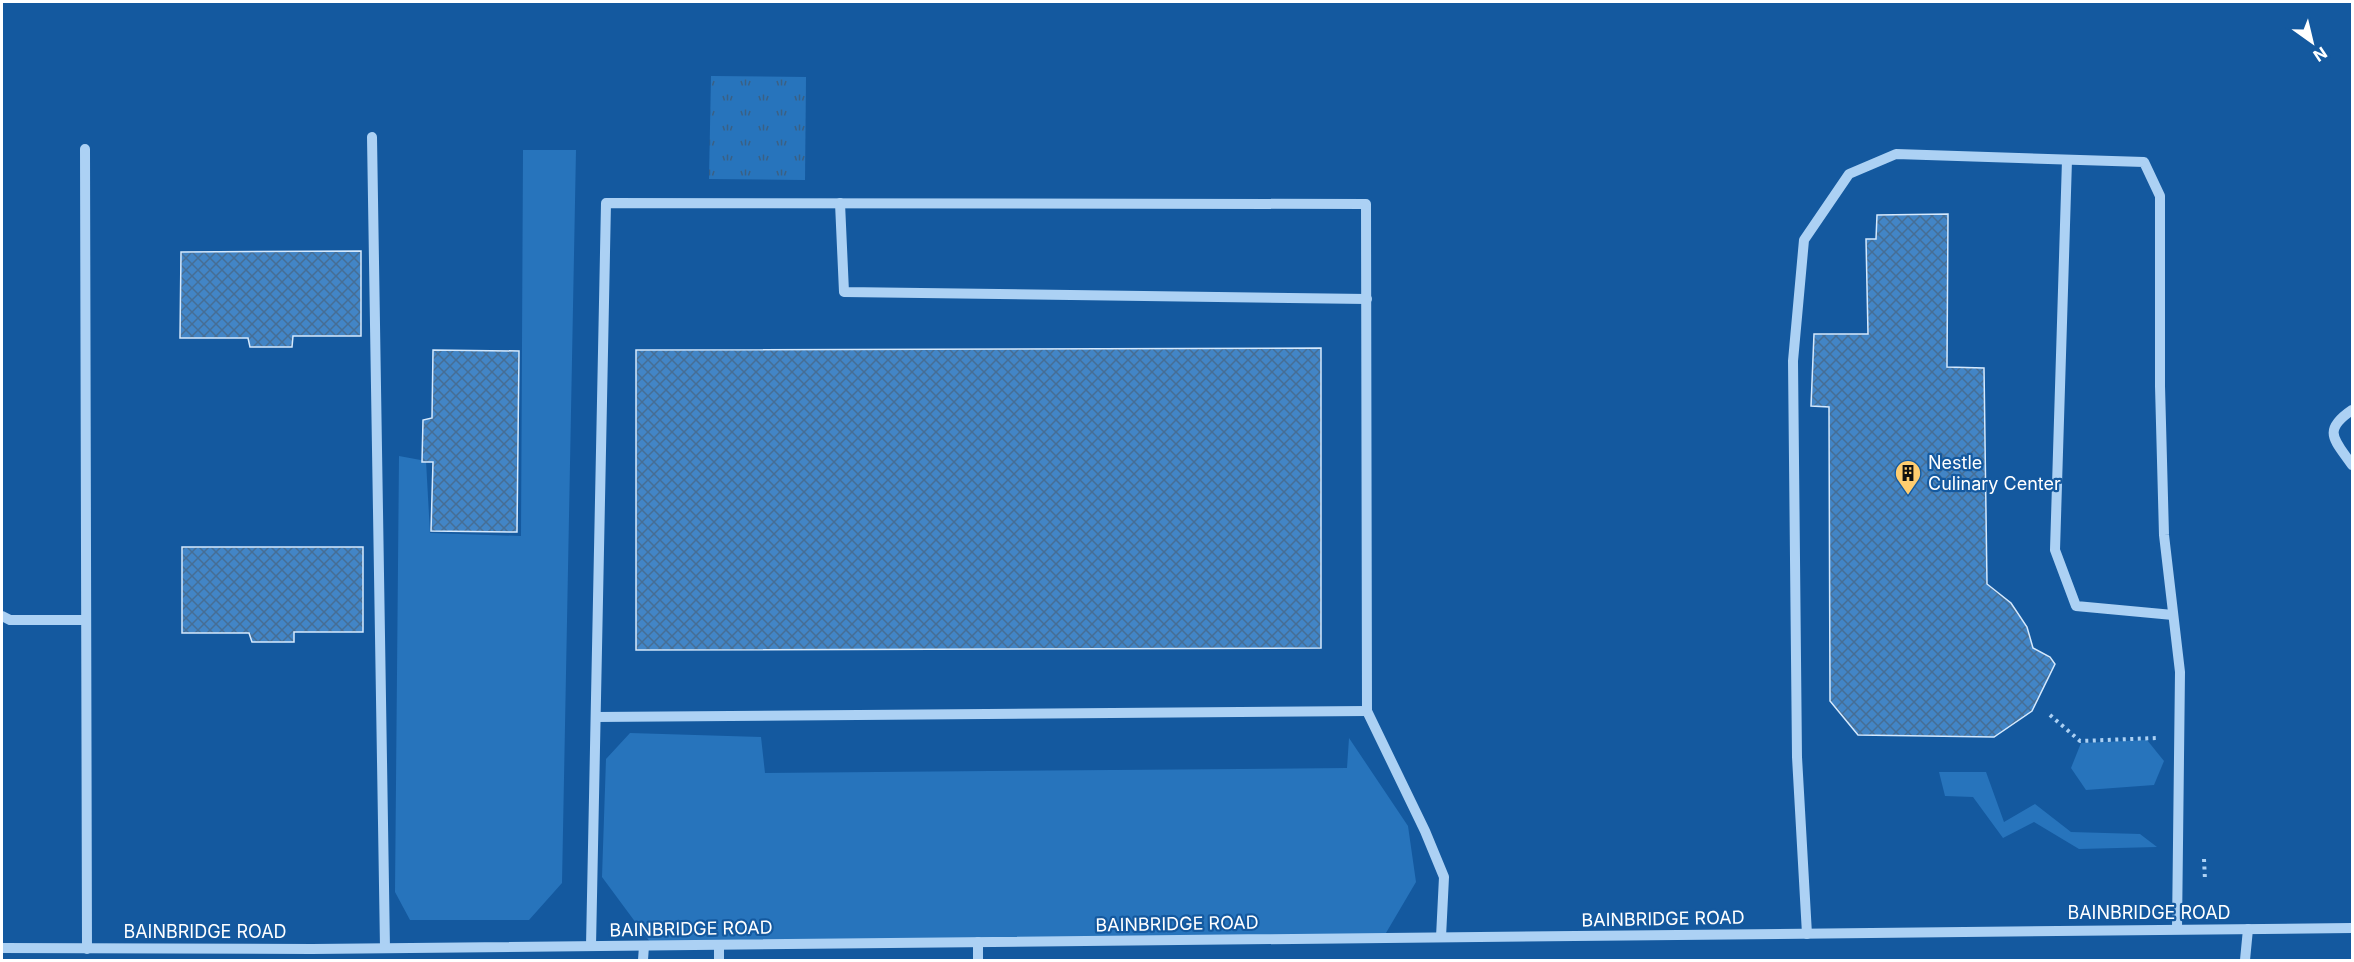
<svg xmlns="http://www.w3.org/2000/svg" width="2354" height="962" font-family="Inter,sans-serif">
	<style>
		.green { fill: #2774bc }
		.park { fill: url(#park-tufts) }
		.building { fill: url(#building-cross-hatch); stroke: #d5e9fd; stroke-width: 1.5 }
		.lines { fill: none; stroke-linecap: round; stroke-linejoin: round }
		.path { stroke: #acd1f4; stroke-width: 4; stroke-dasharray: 3 4.5; stroke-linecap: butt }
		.minor { stroke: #acd1f4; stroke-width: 10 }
		.labels { text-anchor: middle; stroke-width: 4.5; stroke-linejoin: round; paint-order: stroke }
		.poi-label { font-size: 18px; fill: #fff; stroke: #14599f; text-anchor: start }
		.street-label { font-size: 18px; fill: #fff; stroke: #14599f }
	</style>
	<defs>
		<pattern id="park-tufts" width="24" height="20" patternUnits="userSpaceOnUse" patternTransform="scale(1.5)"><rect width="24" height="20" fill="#2774bc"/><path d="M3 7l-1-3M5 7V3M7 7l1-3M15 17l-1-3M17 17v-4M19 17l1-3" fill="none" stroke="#3a6084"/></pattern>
		<pattern id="building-cross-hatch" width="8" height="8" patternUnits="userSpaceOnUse" patternTransform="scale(1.5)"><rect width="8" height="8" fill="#4285c6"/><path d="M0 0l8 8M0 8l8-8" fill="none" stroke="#466e95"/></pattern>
	</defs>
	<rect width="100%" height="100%" fill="#14599f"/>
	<!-- green -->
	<g class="green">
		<path d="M 523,150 L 576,150 L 562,883 L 529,920 L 410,920 L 395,892 L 399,456 L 426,461 L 430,533 L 521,536 Z"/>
		<path d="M 630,733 L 761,737 L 765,773 L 1347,768 L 1349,738 L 1408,826 L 1416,882 L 1383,938 L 653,946 L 602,877 L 606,759 Z"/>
		<path d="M 2147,740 L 2164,761 L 2154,785 L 2086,790 L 2071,768 L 2081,743 Z"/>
		<path d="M 1939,772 L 1986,772 L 2004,822 L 2035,804 L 2071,832 L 2140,834 L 2157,847 L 2079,849 L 2034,822 L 2003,838 L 1973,797 L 1945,796 Z"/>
	</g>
	<!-- park -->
	<path class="park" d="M 711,76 L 806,77 L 805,180 L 709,179 Z"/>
	<!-- building -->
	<g class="building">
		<path d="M 1948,214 L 1947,367 L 1984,368 L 1987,584 L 2011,603 L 2027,627 L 2033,648 L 2050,657 L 2055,664 L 2032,711 L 1994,737 L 1858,735 L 1830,701 L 1829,407 L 1811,406 L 1814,334 L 1868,334 L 1866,239 L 1876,239 L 1877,215 Z"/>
		<path d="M 361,251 L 361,336 L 293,336 L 292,347 L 250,347 L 248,338 L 180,338 L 181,252 Z"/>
		<path d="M 1321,348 L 1321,648 L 636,650 L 636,350 Z"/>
		<path d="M 433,350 L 519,351 L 517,532 L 431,531 L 433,462 L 422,462 L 423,420 L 432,418 Z"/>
		<path d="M 182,547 L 363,547 L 363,632 L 294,632 L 294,642 L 252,642 L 249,633 L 182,633 Z"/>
	</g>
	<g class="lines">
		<!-- path -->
		<g class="path">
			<path d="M 2050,715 L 2080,741 L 2156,738"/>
			<path d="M 2204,859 L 2205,880"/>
		</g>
		<!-- minor -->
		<g class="minor">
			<path d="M 372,137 L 385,948"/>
			<path d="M 85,149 L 87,949"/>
			<path d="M 2067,160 L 2055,550 L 2076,606 L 2173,615"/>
			<path d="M 840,203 L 844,292 L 1367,299"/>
			<path d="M 2352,410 C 2321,431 2335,440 2352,465"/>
			<path d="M 2,616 L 10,620 L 86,620"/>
			<path d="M 596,717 L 1367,711"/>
			<path d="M 1807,934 L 1797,757 L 1793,361 L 1804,240 L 1849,174 L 1896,154 L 2144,162 L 2160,196 L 2160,386 L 2164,535 L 2180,672 L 2177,929"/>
			<path d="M 978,942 L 978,960"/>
			<path d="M 719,945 L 719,960"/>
			<path d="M 591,946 L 606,203 L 1366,204 L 1367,711 L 1425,831 L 1444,877 L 1441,937"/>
			<path d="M 2,948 L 312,949 L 2352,928"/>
			<path d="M 643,960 L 644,946"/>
			<path d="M 2245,960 L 2248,929"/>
		</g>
	</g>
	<!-- icons -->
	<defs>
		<g id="building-pin" transform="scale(1.35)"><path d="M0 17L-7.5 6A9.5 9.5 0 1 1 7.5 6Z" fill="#ffcd6f" stroke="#14599f"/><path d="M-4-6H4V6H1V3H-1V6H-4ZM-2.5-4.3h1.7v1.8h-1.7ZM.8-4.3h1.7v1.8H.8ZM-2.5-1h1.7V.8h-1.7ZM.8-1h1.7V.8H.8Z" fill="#111"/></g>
	</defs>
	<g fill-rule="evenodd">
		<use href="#building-pin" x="1908" y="473"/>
	</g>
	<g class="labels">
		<!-- poi labels -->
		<g class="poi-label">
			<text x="1928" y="469">Nestle<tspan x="1928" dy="21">Culinary Center</tspan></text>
		</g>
		<!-- street labels -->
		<g class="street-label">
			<text x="2149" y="919">BAINBRIDGE ROAD</text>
			<text transform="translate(1663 919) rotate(-1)" y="6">BAINBRIDGE ROAD</text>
			<text transform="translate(1177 924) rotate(-1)" y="6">BAINBRIDGE ROAD</text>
			<text transform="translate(691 929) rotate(-1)" y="6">BAINBRIDGE ROAD</text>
			<text x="205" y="938">BAINBRIDGE ROAD</text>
		</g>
	</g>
	<!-- border -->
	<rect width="2354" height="962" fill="none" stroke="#ffffff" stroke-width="6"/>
	<!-- north arrow -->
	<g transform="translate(2312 42) rotate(146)" stroke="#14599f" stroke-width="4.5" paint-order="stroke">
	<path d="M0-4.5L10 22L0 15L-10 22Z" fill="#ffffff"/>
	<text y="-9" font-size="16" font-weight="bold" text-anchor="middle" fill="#ffffff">N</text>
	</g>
</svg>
